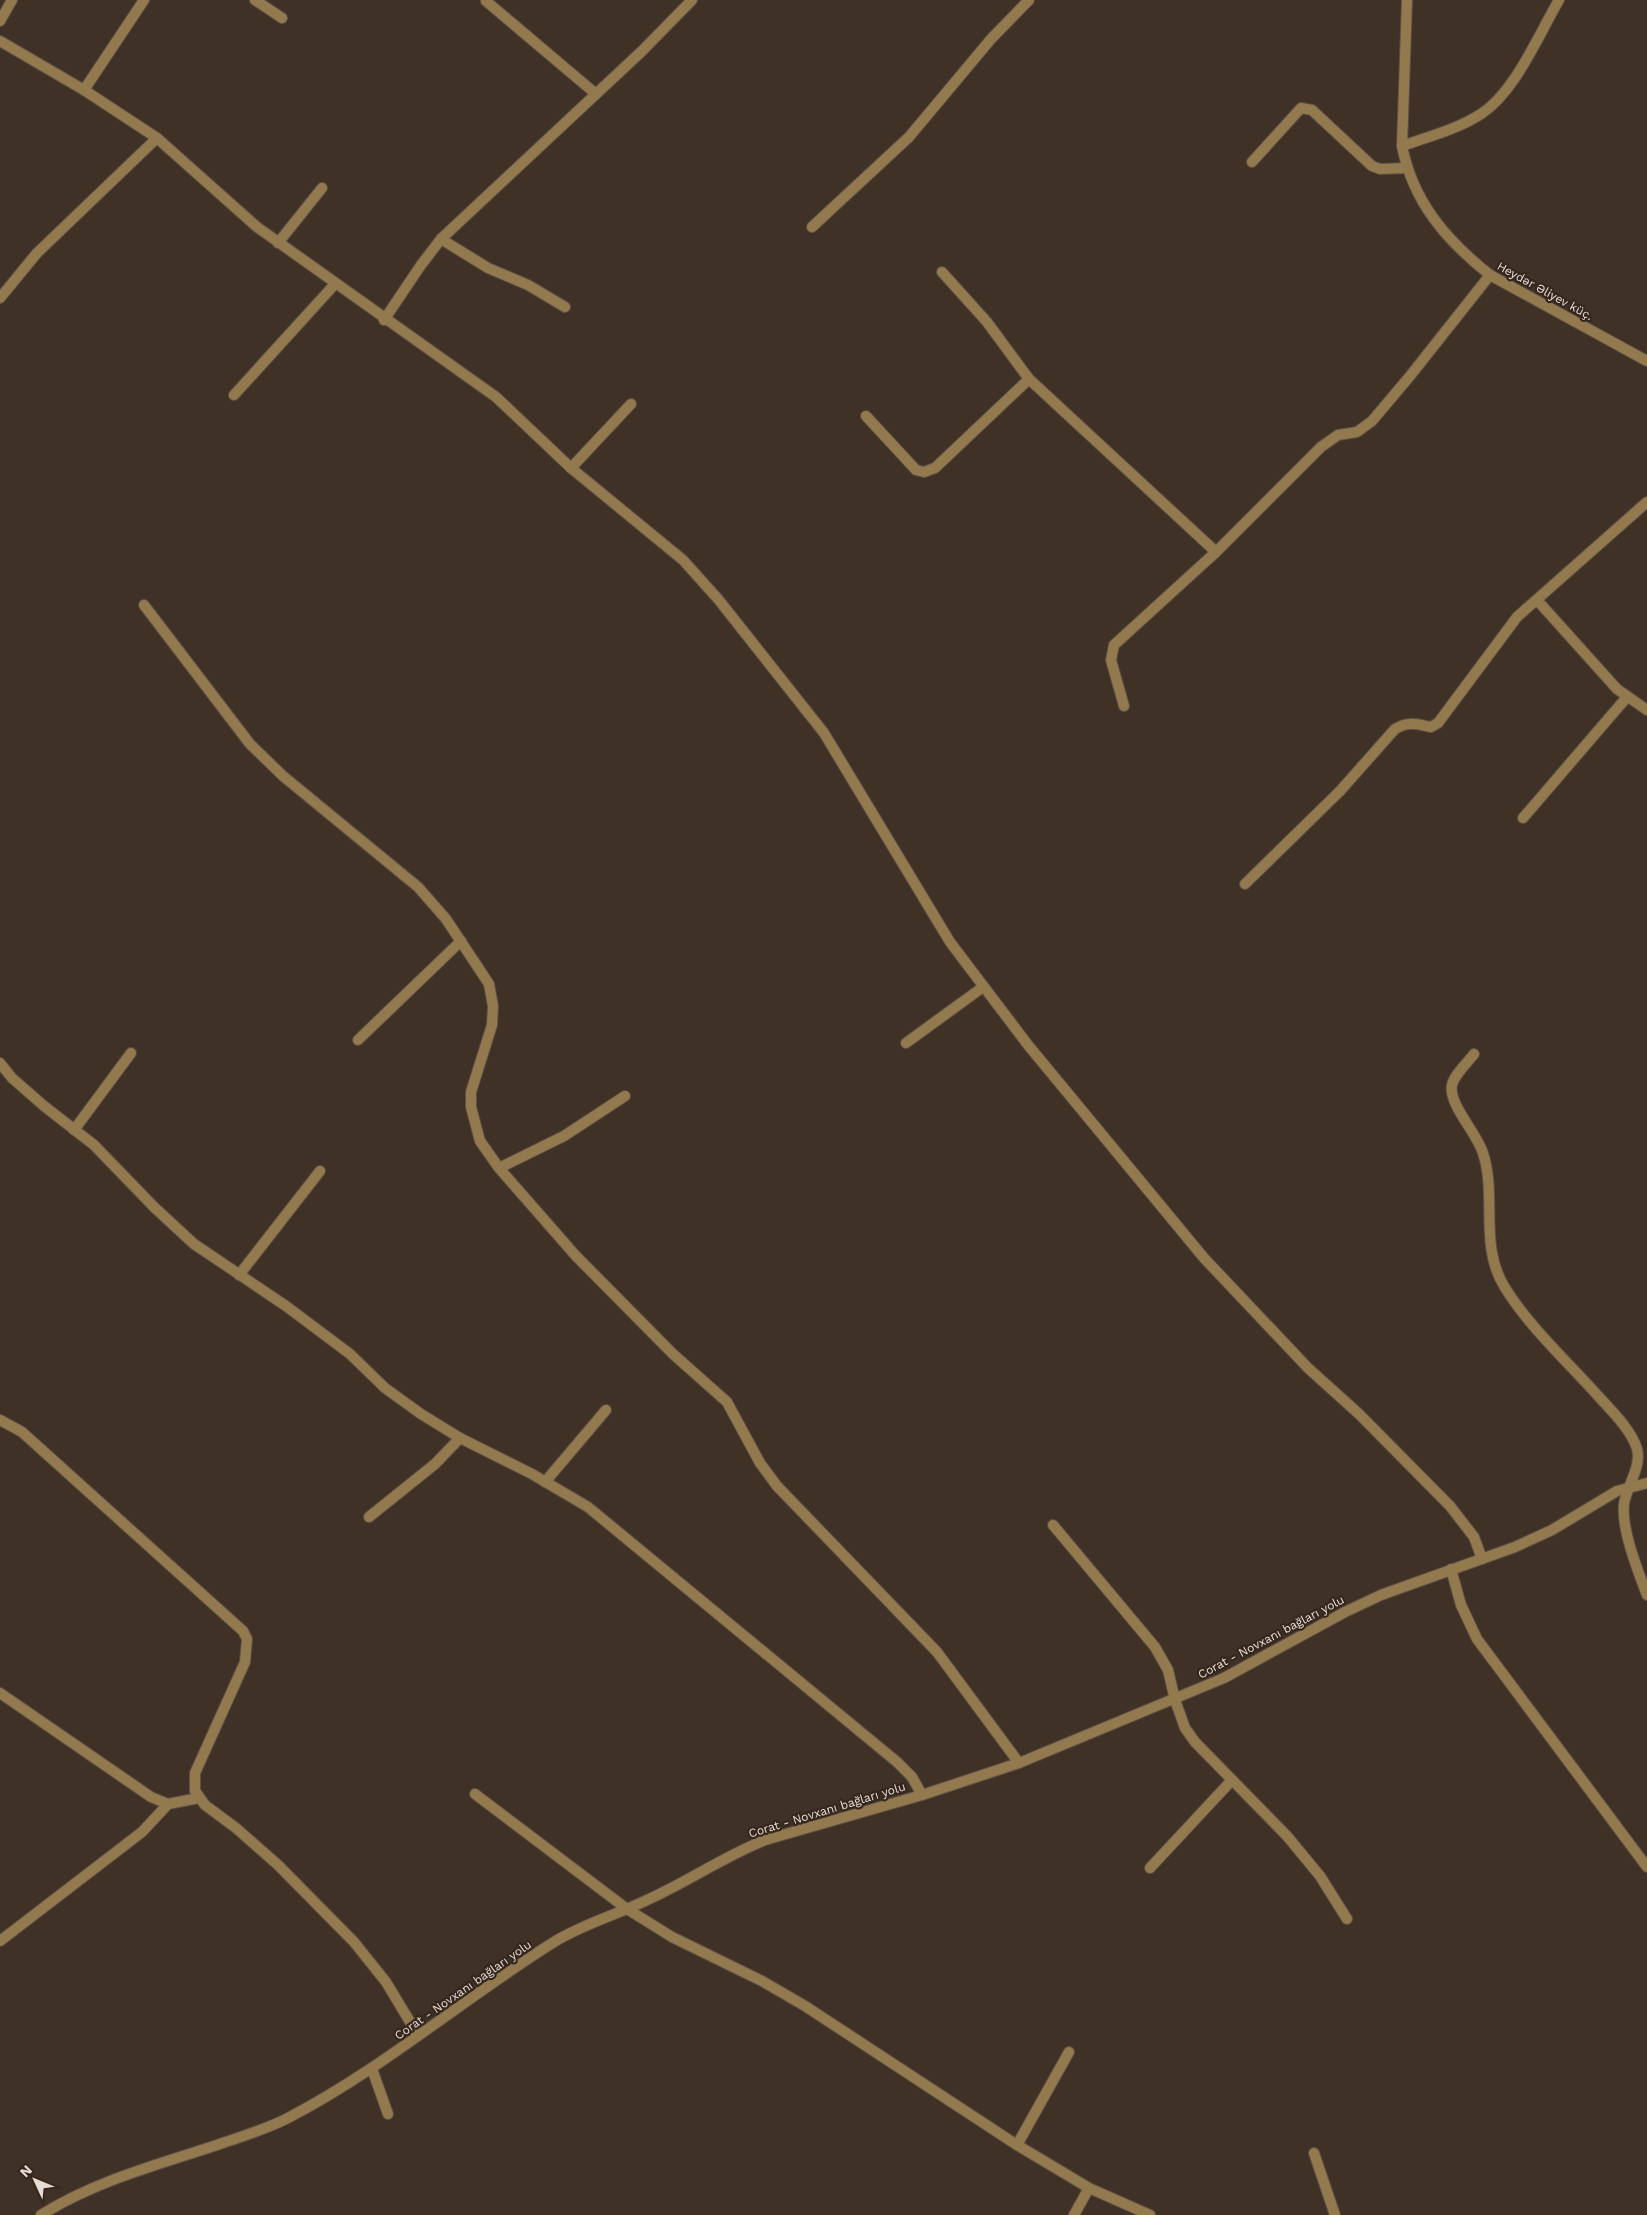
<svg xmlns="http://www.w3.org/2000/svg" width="1647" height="2215" font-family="'Work Sans',sans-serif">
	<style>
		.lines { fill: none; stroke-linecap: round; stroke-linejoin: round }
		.minor-casing { stroke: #5e5046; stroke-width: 12 }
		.minor { stroke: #93794e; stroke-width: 10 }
		.labels { text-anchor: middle; stroke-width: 4.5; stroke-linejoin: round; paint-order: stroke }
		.street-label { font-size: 12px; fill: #e6dcd6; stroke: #36271d }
	</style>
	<rect width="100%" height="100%" fill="#403126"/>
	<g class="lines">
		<!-- minor casing -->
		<g class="minor-casing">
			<g id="minor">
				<path d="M 255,0 L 282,18"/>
				<path d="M 1407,0 L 1402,146 C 1413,202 1446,240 1490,275 L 1647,361"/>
				<path d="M 486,1 L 596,94"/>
				<path d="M 0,21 L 12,0"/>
				<path d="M 0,41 L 84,90 L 157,138 L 257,227 L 496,397 L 571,468 L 683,560 L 718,599 L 824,733 L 950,942 L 1028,1045 L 1204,1258 L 1308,1368 L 1359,1414 L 1450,1506 L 1474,1537 L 1482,1559"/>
				<path d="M 84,90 L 144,0"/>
				<path d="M 1402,146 C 1427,137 1458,129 1481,114 C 1515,92 1538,36 1559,0"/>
				<path d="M 1252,162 L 1301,108 L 1312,110 L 1372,166 L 1380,169 L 1406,168"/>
				<path d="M 812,227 L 909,137 L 991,39 L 1029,0"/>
				<path d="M 441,239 L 488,268 L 528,285 L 565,307"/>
				<path d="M 278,243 L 322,188"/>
				<path d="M 942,272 L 987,322 L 1029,379 L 1216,552"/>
				<path d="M 0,298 L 37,253 L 157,138"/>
				<path d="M 384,320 L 421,265 L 441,239 L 642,51 L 692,0"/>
				<path d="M 234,395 L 335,284"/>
				<path d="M 866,416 L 916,470 L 924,472 L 935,468 L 1029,379"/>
				<path d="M 571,468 L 631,404"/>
				<path d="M 1537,600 L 1617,689 L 1647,710"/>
				<path d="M 144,605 L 250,744 L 283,776 L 418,887 L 446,919 L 489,984 L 493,1006 L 492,1025 L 471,1092 L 471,1107 L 480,1141 L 499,1168 L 576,1256 L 673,1354 L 727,1402 L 760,1463 L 777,1486 L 937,1652 L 1019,1763"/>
				<path d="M 1124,706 L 1111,660 L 1114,645 L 1216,552 L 1321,447 L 1338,435 L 1357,432 L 1372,421 L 1410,376 L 1490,275"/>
				<path d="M 1523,818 L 1627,697"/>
				<path d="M 1245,884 L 1340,791 L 1395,729 C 1408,721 1416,724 1431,727 L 1438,723 L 1517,617 L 1647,502"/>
				<path d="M 358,1040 L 461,941"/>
				<path d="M 906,1043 L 983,987"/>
				<path d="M 1474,1054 C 1468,1062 1454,1075 1452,1085 C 1448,1104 1477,1133 1483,1153 C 1497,1196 1479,1245 1504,1286 C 1528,1326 1568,1362 1600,1398 C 1612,1411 1632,1431 1637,1449 C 1642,1467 1626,1487 1624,1504 C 1621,1529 1638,1571 1647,1595"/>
				<path d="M 0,1063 L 12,1078 L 44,1106 L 94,1145 L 154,1207 L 194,1244 L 286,1306 L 350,1354 L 385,1388 L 421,1414 L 460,1438 L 532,1474 L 588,1507 L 897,1762 L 912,1777 L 922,1795"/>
				<path d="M 74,1130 L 131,1053"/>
				<path d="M 499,1168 L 564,1136 L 625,1096"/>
				<path d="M 239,1275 L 320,1171"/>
				<path d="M 0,1420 L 22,1432 L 243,1631 L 247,1639 L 245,1662 L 195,1773 L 195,1791 L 205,1805 L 236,1828 L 278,1865 L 354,1942 L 386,1982 L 418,2035"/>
				<path d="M 545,1482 L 606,1410"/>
				<path d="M 369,1517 L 435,1464 L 460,1438"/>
				<path d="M 1053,1525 L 1155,1647 L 1168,1670 L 1175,1700 L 1185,1728 L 1195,1742 L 1287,1836 L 1320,1876 L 1347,1919"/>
				<path d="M 1451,1569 L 1461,1605 L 1477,1639 L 1647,1867"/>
				<path d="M 0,1693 L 151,1797 L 168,1804 L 199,1798"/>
				<path d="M 475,1794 L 627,1909 L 672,1937 L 762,1981 L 805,2006 L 1017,2145 L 1089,2188 L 1150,2215"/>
				<path d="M 1150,1868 L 1232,1780"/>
				<path d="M 0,1941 L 142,1832 L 168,1804"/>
				<path d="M 372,2069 L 388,2114"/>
				<path d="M 1017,2145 L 1069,2052"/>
				<path d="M 1314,2153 L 1335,2215"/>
				<path d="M 41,2215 C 95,2181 157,2165 217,2145 C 240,2137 264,2130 286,2119 C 381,2070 463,1999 554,1942 C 583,1924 616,1915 647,1900 C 687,1882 723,1857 765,1840 L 922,1795 L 1019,1763 L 1224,1678 L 1345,1612 L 1381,1595 L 1515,1547 L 1552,1530 L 1617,1491 L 1647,1483"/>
				<path d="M 1074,2215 L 1089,2188"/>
			</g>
		</g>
		<!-- minor -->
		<use href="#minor" class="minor"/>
	</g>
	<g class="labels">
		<!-- street labels -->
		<g class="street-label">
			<text transform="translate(1545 291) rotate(29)" y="4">Heydər Əliyev küç.</text>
			<text transform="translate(1271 1637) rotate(-28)" y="4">Corat - Novxanı bağları yolu</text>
			<text transform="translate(827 1810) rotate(-17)" y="4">Corat - Novxanı bağları yolu</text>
			<text transform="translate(463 1990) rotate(-35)" y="4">Corat - Novxanı bağları yolu</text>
		</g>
	</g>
	<!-- north arrow -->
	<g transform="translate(35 2180) rotate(314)" stroke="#36271d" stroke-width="4" paint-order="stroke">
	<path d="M0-4L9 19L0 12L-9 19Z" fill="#e6dcd6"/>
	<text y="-8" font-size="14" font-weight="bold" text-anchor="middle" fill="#e6dcd6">N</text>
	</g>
</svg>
